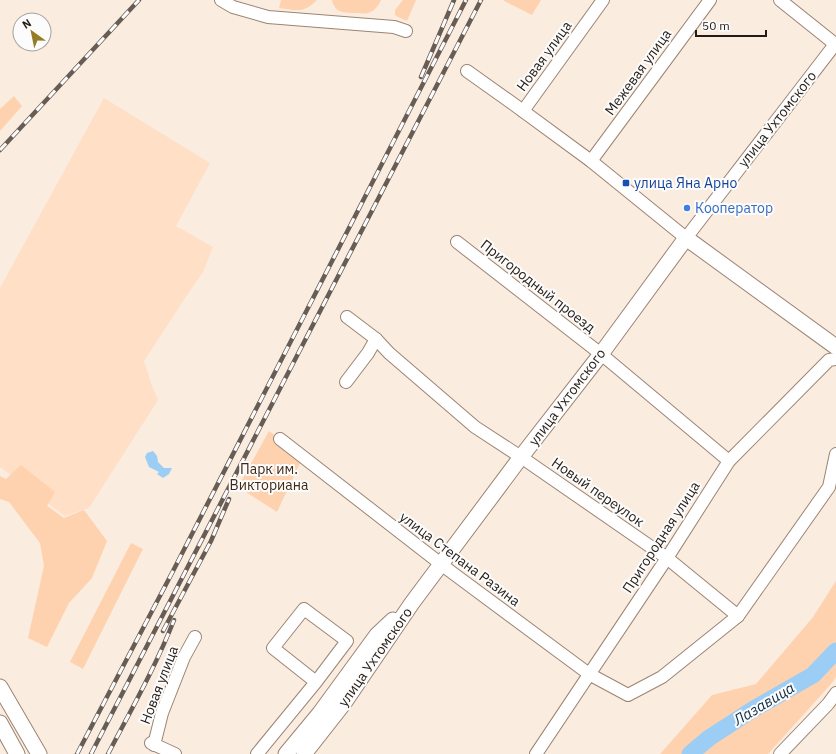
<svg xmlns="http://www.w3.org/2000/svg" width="836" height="754" font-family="'IBM Plex Sans',sans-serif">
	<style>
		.built { fill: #ffdfc6 }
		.green { fill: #ffd2af }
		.water { fill: #9bcdf5 }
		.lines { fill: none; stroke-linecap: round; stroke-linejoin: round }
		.river { stroke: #9bcdf5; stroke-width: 17 }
		.minor-casing { stroke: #9b8573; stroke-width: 14 }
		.major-casing { stroke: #9b8573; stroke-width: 17 }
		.minor { stroke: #fff; stroke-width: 12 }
		.major { stroke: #fff; stroke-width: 15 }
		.rail-casing { stroke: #685d55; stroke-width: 4.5 }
		.rail { stroke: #fcfcfc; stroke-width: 3; stroke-dasharray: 9; stroke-linecap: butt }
		.transit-dot { fill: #1a4fb4; stroke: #fcfcfc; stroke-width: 1.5 }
		.shop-dot { fill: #3f7fe0; stroke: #fcfcfc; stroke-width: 1.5 }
		.labels { text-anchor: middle; stroke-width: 4; stroke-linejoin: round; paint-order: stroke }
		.street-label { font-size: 14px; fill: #241b14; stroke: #fcfcfc }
		.transit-label { font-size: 14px; fill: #164399; stroke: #fcfcfc; text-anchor: start }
		.shop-label { font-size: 14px; fill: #366cbe; stroke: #fcfcfc; text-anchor: start }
		.park-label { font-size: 14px; fill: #412812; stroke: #fcfcfc }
		.water-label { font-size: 15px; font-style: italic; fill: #102c40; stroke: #fcfcfc }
	</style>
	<rect width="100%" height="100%" fill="#fbece0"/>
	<!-- built -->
	<path class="built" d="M 104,98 L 210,163 L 176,226 L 213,247 L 203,272 L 187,295 L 144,361 L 151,383 L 158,400 L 89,508 L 65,516 L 0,467 L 0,288 Z"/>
	<!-- green -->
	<g class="green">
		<path d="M 281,0 L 317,0 C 303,14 297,10 279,8 Z"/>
		<path d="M 332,0 L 381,0 C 379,5 374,12 368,13 C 365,14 361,13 358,13 C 346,13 335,14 332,0 Z"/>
		<path d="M 403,0 L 416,0 L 407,21 L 398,17 L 395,15 L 395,10 Z"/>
		<path d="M 504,0 L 541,0 L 532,15 L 504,1 Z"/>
		<path d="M 14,96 L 22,106 L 0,131 L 0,109 Z"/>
		<path d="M 269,431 L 303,457 L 277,512 L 238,487 Z"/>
		<path d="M 21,465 L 55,492 L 47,506 L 64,518 L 84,510 L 107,541 L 92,578 L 69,603 L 47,647 L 28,638 L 44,566 L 40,543 L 9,502 L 0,499 L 0,476 L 6,479 Z"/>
		<path d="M 131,543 L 143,549 L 83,669 L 70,662 Z"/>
		<path d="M 836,581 L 836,677 L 832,683 L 768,754 L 660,754 L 712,695 L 756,684 L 813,617 Z"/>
	</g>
	<!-- water -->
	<path class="water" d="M 153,451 L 157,456 L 158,462 L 164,468 L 172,468 L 169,474 L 163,478 L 157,474 L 159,472 L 149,467 L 145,457 L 147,453 Z"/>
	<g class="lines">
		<!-- river -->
		<path class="river" d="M 690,754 L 709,738 L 752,710 L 813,675 L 836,651"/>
		<!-- minor casing -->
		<g class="minor-casing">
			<g id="minor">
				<path d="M 221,0 L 233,7 L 268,17 L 394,27 L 406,31"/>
				<path d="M 780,0 L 835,44"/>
				<path d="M 467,71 L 512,103 L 591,161 L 686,238 L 836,43"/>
				<path d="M 523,111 L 603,0"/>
				<path d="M 591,161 L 710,0"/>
				<path d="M 457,242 L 601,354 L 729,461"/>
				<path d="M 347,317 L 376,339 L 389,353 L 475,427 L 521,457 L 667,558 L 738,616"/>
				<path d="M 346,382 L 368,353 L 376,339"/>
				<path d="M 280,439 L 450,571 L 589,674 L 628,695 L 662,677 L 738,616 L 829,487 L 836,454"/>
				<path d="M 151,743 L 175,754"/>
				<path d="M 154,745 L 162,713 L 184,657 L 195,637"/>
				<path d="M 257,754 L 316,682 L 347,641 L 304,609 L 273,648 L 316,682"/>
				<path d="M 536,754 L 667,558 L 729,461 L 829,360 L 836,359"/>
				<path d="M 780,754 L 828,704 L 836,693"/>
			</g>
		</g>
		<!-- major casing -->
		<g class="major-casing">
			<g id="major">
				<path d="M 0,687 L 39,754"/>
				<path d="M 0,723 L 17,754"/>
				<path d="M 286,754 L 320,713 L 377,635 L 393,620"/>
				<path d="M 304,754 L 344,703 L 412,603 L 521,457 L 601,354 L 686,238 L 836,347"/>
			</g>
		</g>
		<!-- minor -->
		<use href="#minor" class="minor"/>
		<!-- major -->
		<use href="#major" class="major"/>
		<!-- rail casing -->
		<g class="rail-casing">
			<g id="rail">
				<path d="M 421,77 L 454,0"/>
				<path d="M 0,150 L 139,0"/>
				<path d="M 163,631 L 211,541 L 229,499"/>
				<path d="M 77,754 L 172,573 L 466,0"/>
				<path d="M 91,754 L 481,0"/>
				<path d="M 108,754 C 131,710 156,666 174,620"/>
			</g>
		</g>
		<!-- rail -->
		<use href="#rail" class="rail"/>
	</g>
	<!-- markers -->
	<rect class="transit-dot" x="622" y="179" width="8" height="8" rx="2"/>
	<circle class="shop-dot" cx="687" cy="208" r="4"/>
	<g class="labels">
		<!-- street labels -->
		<g class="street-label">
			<text transform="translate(544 56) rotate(-54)" y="5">Новая улица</text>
			<text transform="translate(638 72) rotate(-54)" y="5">Межевая улица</text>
			<text transform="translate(777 119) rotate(-52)" y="5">улица Ухтомского</text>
			<text transform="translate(538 286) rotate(38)" y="5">Пригородный проезд</text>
			<text transform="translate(567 397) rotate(-53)" y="5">улица Ухтомского</text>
			<text transform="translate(598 492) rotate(35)" y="5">Новый переулок</text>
			<text transform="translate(661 537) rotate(-57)" y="5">Пригородная улица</text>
			<text transform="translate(460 559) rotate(37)" y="5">улица Степана Разина</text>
			<text transform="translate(375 657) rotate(-55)" y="5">улица Ухтомского</text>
			<text transform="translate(159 685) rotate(-69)" y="5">Новая улица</text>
		</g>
		<!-- transit labels -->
		<g class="transit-label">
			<text x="634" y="188">улица Яна Арно</text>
		</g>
		<!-- shop labels -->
		<g class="shop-label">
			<text x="695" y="213">Кооператор</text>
		</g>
		<!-- park labels -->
		<g class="park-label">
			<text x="269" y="474">Парк им.<tspan x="269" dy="16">Викториана</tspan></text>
		</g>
		<!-- water labels -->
		<g class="water-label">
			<text transform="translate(764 704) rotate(-31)" y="5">Лазавица</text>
		</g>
	</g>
	<!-- north arrow -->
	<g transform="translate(32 32) rotate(327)"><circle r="19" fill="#fcfcfc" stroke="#a6a29f"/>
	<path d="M0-3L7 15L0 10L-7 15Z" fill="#937e25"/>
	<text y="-6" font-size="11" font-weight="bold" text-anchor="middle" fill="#241b14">N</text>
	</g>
	<!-- scale -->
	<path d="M696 30v6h70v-6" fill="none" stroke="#241b14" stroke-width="2"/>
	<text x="702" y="30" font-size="12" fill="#241b14" stroke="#fcfcfc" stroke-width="3" paint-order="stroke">50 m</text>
</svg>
